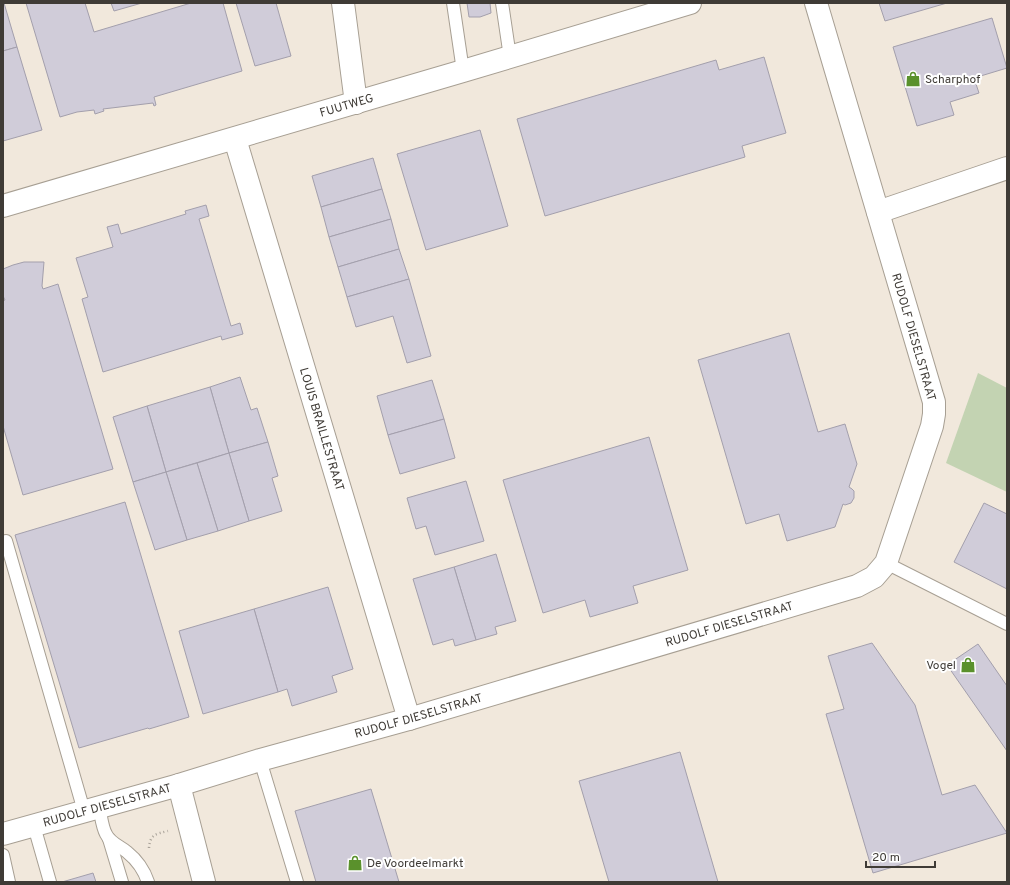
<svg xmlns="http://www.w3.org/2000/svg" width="1010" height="885" font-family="Overpass,sans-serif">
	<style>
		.green { fill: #c3d3b2 }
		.building { fill: #d0ccd9; stroke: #a39fac }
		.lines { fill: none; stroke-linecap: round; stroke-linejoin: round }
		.service-casing { stroke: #a79f93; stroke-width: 14 }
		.minor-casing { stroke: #a79f93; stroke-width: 24 }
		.path { stroke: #a9a299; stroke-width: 2.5; stroke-dasharray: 1 3; stroke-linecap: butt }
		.service { stroke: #fff; stroke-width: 12 }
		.minor { stroke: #fff; stroke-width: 22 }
		.labels { text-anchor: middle; stroke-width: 4; stroke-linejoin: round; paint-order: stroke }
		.poi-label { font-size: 12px; fill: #3f3b36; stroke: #fff; text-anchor: start }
		.street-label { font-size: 12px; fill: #3f3b36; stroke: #fff }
	</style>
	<rect width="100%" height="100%" fill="#f1e8dc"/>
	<!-- green -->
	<path class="green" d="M 978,373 L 1007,388 L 1007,492 L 946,463 Z"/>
	<!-- building -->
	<g class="building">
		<path d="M 3,3 L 4,3 L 17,47 L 3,51 Z"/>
		<path d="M 26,3 L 85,3 L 94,32 L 191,3 L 223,3 L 242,71 L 154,97 L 156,105 L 154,106 L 153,103 L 103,109 L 104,111 L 95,114 L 94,110 L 77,112 L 60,117 Z"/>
		<path d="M 111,3 L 142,3 L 114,11 Z"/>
		<path d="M 236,3 L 276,3 L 291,56 L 255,66 Z"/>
		<path d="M 467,3 L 490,3 L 491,13 L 480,17 L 469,17 Z"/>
		<path d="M 879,3 L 947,3 L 885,21 Z"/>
		<path d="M 992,18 L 1007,68 L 974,78 L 979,93 L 950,102 L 954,115 L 917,126 L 893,47 Z"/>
		<path d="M 17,47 L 42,130 L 3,141 L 3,51 Z"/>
		<path d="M 764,57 L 786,133 L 742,146 L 745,157 L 545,216 L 517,119 L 716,60 L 719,70 Z"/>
		<path d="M 480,130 L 508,226 L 426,250 L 397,154 Z"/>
		<path d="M 373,158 L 382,189 L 321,207 L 312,176 Z"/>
		<path d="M 382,189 L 391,219 L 329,237 L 321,207 Z"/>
		<path d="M 206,205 L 209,216 L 199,219 L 231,326 L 240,323 L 243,334 L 222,340 L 221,336 L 103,372 L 82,299 L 88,297 L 76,258 L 113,247 L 107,227 L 118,224 L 121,234 L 186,214 L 185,211 Z"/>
		<path d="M 391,219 L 399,249 L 338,267 L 329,237 Z"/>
		<path d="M 399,249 L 409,279 L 347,297 L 338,267 Z"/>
		<path d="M 24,262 L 44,262 L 42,286 L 43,289 L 58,284 L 113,469 L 23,495 L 3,426 L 3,301 L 5,300 L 3,296 L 3,269 L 13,265 Z"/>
		<path d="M 409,279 L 431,356 L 407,363 L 393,316 L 356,327 L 347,297 Z"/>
		<path d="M 789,333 L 818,432 L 845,424 L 857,464 L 849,487 L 852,489 L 854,491 L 854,498 L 851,503 L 845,505 L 843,504 L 835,527 L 787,541 L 779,514 L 746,524 L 698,360 Z"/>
		<path d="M 240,377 L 251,410 L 257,408 L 268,442 L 229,453 L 210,387 Z"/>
		<path d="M 432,380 L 444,419 L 388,435 L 377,396 Z"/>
		<path d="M 210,387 L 229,453 L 166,472 L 147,406 Z"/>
		<path d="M 147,406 L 166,472 L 133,482 L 113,417 Z"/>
		<path d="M 444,419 L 455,458 L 400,474 L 388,435 Z"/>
		<path d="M 649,437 L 688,570 L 633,586 L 638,603 L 590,617 L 585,600 L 543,613 L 503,480 Z"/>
		<path d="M 268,442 L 278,476 L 272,478 L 282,511 L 249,521 L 229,453 Z"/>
		<path d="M 229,453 L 249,521 L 218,531 L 197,463 Z"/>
		<path d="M 197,463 L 218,531 L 187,540 L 166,472 Z"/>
		<path d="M 166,472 L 187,540 L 155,550 L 133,482 Z"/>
		<path d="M 466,481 L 484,541 L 435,555 L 426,526 L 416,529 L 407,498 Z"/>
		<path d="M 125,502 L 189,717 L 149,729 L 148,728 L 79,748 L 15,535 Z"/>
		<path d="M 984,503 L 1007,514 L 1007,589 L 954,562 Z"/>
		<path d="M 496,554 L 516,621 L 495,627 L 497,634 L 476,640 L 454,567 Z"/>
		<path d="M 454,567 L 476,640 L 455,646 L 453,639 L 433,645 L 413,579 Z"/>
		<path d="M 328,587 L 353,669 L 332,676 L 337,692 L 292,706 L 287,689 L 278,692 L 254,609 Z"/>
		<path d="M 254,609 L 278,692 L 203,714 L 179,631 Z"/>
		<path d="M 872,643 L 915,705 L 942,795 L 975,785 L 1007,833 L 873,873 L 826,714 L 844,709 L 828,656 Z"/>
		<path d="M 978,644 L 1007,686 L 1007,751 L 947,665 Z"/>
		<path d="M 680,752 L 718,882 L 609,882 L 579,781 Z"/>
		<path d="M 371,789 L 399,882 L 316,882 L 295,811 Z"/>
		<path d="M 93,873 L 96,882 L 62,882 Z"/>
	</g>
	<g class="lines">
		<!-- service casing -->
		<g class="service-casing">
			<g id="service">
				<path d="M 453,3 L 463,71"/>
				<path d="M 502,3 L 510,57"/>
				<path d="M 6,541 L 84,811"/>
				<path d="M 886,563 L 1007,624"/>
				<path d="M 260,760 L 297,882"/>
				<path d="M 99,807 C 101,815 102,827 106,834 C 110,843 120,846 127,852 C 137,860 144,870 148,882"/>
				<path d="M 34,826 L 50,882"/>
				<path d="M 109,839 L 122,882"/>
				<path d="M 3,855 L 9,882"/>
			</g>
		</g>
		<!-- minor casing -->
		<g class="minor-casing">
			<g id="minor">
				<path d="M 343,3 L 356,103"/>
				<path id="s1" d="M 235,139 L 409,719"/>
				<path id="s2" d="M 3,206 L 463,71 L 690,3"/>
				<path d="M 878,212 L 1007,168"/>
				<path d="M 179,785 L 204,882"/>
				<path id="s3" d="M 3,834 L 179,785 L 260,760 L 409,719 L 857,586 L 874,577 L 886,563 L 932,426 L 934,414 L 934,402 L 816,3"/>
			</g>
		</g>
		<!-- path -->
		<path class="path" d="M 149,848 C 150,834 156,834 168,831"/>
		<!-- service -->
		<use href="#service" class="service"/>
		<!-- minor -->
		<use href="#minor" class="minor"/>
	</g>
	<!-- icons -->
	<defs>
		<g id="shop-bare" transform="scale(1.2)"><path d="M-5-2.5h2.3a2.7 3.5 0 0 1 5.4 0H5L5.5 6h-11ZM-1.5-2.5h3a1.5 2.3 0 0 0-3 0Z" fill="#5a912c" stroke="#fff" stroke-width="2.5" paint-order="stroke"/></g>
	</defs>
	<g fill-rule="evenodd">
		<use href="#shop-bare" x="913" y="79"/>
		<use href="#shop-bare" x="968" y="665"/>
		<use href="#shop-bare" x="355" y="863"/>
	</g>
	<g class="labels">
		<!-- poi labels -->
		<g class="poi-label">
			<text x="925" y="83">Scharphof</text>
			<text x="956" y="669" text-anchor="end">Vogel</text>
			<text x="367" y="867">De Voordeelmarkt</text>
		</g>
		<!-- street labels -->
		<g class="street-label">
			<text dy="4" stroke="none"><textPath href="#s2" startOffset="358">FUUTWEG</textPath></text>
			<text transform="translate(914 337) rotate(74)" y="4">RUDOLF DIESELSTRAAT</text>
			<text dy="4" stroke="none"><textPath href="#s1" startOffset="303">LOUIS BRAILLESTRAAT</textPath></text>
			<text dy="4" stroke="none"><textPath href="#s3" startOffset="756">RUDOLF DIESELSTRAAT</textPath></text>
			<text dy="4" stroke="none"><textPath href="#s3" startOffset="432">RUDOLF DIESELSTRAAT</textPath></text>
			<text dy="4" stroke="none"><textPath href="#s3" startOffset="108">RUDOLF DIESELSTRAAT</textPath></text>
		</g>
	</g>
	<!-- border -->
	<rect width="1010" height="885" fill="none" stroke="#3f3b36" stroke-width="8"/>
	<!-- scale -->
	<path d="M866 861v6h69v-6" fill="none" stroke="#3f3b36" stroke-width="2"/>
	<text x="872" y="861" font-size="12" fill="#3f3b36" stroke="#ffffff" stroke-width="3" paint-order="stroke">20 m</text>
</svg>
